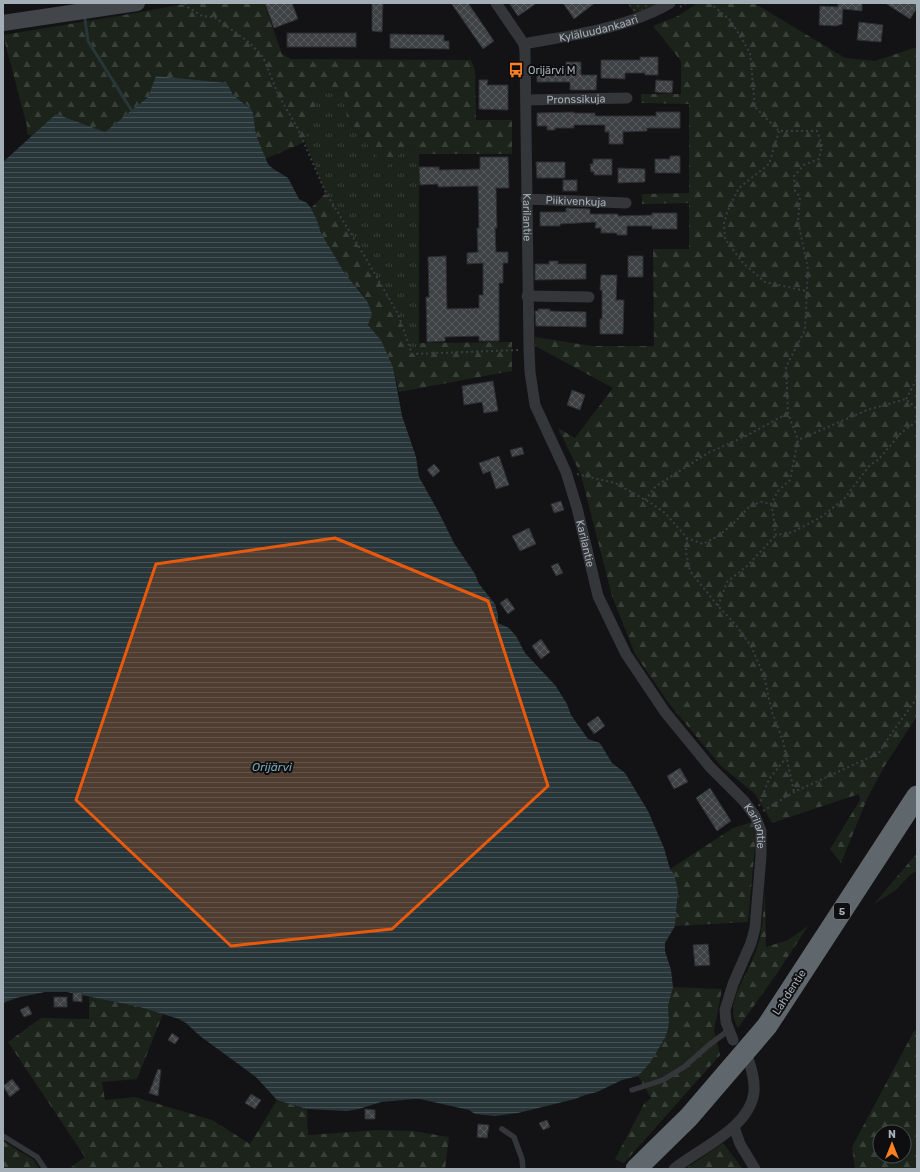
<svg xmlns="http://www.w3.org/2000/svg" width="920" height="1172" font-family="Rubik,sans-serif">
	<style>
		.grass { fill: url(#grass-tufts) }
		.forest { fill: url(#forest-firs); fill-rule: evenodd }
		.park { fill: url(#park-dots) }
		.water { fill: url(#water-rules) }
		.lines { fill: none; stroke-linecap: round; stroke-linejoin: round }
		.stream { stroke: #28363a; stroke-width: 3 }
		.building { fill: url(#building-cross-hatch); stroke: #2d2e31 }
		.path { stroke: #3a3e41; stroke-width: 2; stroke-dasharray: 2 3; stroke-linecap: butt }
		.lane { stroke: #34363a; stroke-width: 5.5 }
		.street { stroke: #34363a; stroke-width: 11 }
		.secondary { stroke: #42464a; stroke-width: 16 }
		.highway { stroke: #5f666c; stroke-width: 21 }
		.marked { fill: #e8590c; fill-opacity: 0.2; stroke: #e8590c; stroke-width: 3; stroke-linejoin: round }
		.labels { text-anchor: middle; stroke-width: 4; stroke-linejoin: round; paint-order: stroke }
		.shield { fill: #0e0e10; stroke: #767e84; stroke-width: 1 }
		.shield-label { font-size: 10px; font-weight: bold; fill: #a3aeb6 }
		.street-label { font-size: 11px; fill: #a3aeb6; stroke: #0e0e10 }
		.poi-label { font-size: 11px; fill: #a3aeb6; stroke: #0e0e10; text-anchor: start }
		.water-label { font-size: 12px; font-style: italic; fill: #77a7b5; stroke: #0e0e10 }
	</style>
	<defs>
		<pattern id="grass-tufts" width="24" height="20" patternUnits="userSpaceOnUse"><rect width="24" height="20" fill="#1b231b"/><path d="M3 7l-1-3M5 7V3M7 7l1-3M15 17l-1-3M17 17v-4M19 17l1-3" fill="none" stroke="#39403a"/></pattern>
		<pattern id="forest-firs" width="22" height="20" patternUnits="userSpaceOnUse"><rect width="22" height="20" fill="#1b231b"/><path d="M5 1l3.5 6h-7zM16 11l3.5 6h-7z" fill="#39403a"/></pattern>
		<pattern id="park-dots" width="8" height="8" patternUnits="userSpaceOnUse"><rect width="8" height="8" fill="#1b231b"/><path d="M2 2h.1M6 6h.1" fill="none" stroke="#39403a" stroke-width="1.8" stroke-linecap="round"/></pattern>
		<pattern id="water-rules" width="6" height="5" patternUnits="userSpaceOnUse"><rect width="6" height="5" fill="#28363a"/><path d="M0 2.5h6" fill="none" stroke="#445154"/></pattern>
		<pattern id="building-cross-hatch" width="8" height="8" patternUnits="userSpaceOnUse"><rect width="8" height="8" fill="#3f4245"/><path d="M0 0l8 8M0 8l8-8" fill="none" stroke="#585b5e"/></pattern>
	</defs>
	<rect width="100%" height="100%" fill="#131315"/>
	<!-- grass -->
	<path class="grass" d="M 345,90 L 347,119 L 386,167 L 408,146 L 419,154 L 419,343 L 416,353 L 412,354 L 398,314 L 364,255 L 326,193 L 305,142 L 319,92 Z"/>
	<!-- forest -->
	<g class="forest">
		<path d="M 189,3 L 264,3 L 282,54 L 291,59 L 471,60 L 475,71 L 476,120 L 512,120 L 512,154 L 419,154 L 408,146 L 386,167 L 347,119 L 344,90 L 319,92 L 305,142 L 265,159 L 256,135 L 253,113 L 248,106 L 233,95 L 227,83 L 148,97 L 105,132 L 56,114 L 32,136 L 27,134 L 27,126 L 3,35 L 124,15 Z"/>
		<path d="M 698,3 L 754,3 L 845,58 L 875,61 L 917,47 L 917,716 L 884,767 L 867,799 L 841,863 L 830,849 L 860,800 L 859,794 L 772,823 L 755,794 L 721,766 L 670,705 L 635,654 L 612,596 L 581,475 L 558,428 L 575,438 L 613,388 L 535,346 L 535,337 L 592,346 L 654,346 L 653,249 L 689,249 L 689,203 L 642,204 L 642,194 L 689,193 L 689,104 L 641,103 L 641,94 L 681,94 L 681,61 L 653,26 L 678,16 Z"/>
		<path d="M 326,193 L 364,255 L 398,314 L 412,354 L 416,353 L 419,343 L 512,342 L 512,371 L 399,392 L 393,367 L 381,340 L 368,325 L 370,319 L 365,297 L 344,272 L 321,233 L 317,220 L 311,208 Z"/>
		<path d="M 752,822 L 756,835 L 748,922 L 675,926 C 677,909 681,883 670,869 L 733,828 Z"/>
		<path d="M 917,853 L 917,870 L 909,876 L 896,890 L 874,904 Z"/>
		<path d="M 765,894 L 766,947 L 788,940 L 808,926 L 778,972 L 738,1028 C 724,1004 744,981 753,958 C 756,952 758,944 760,938 C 763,924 763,908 765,894 Z"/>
		<path d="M 673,987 L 722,989 L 714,1030 L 720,1055 L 624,1163 L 615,1159 L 644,1104 L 651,1098 L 638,1076 L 650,1063 L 665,1038 L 668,1029 L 669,1021 L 668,1006 Z"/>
		<path d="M 89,996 L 140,1007 L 163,1014 L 137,1079 L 102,1082 L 105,1100 L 135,1097 L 212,1120 L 250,1144 L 277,1100 L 307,1109 L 308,1135 L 378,1130 L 413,1131 L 449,1137 L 445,1169 L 69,1169 L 85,1157 L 8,1042 L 41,1018 L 89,1019 Z"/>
		<path d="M 917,1030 L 917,1169 L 855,1169 L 852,1147 L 914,1031 ZM 880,1132 L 904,1132 L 904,1156 L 880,1156 Z"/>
		<path d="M 3,1141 L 34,1160 L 39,1169 L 3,1169 Z"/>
		<path d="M 723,1143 L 743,1169 L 685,1169 Z"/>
	</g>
	<!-- park -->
	<path class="park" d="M 627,3 L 662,3 L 634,13 Z"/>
	<!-- water -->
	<path class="water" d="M 156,76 L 227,83 L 233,95 L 251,109 L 253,113 L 256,135 L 268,164 L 272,168 L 288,178 L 299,199 L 307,203 L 311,208 L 317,220 L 321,233 L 344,272 L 367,301 L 372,314 L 368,325 L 381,340 L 393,367 L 402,416 L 416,457 L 419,477 L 438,511 L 454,543 L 475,574 L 479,584 L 495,604 L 498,615 L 498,623 L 509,628 L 516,636 L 525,653 L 555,685 L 567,704 L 571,715 L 588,739 L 600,743 L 612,763 L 625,773 L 648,811 L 664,848 L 670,869 L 674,874 L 676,882 L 678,891 L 675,926 L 665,943 L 665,951 L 671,970 L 673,987 L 668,1006 L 669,1021 L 668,1029 L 665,1038 L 650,1063 L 638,1076 L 622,1080 L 597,1092 L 585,1095 L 575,1099 L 518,1113 L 495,1116 L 475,1114 L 469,1110 L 420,1099 L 414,1099 L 381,1102 L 359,1109 L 347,1111 L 307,1109 L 277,1100 L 256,1077 L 200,1036 L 186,1023 L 179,1019 L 140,1007 L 67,992 L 45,992 L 16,998 L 3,1003 L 3,162 L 56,114 L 105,132 L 148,97 Z"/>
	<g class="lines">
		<!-- stream -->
		<path class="stream" d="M 85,20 L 88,41 L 132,111"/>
	</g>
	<!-- building -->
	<g class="building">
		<path d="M 265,3 L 292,3 L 298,19 L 274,28 Z"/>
		<path d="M 372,3 L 383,3 L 382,32 L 372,31 Z"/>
		<path d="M 451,3 L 468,3 L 494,41 L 483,49 Z"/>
		<path d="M 509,3 L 537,3 L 518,16 Z"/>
		<path d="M 563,3 L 595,3 L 574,19 Z"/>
		<path d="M 838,3 L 862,3 L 862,11 L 843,9 L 842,24 L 836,26 L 819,25 L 820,6 L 838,7 Z"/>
		<path d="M 885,3 L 917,3 L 917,8 L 910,19 Z"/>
		<path d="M 859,22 L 883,25 L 881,42 L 857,40 Z"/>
		<rect x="287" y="33" width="69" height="14"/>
		<path d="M 390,34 L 444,35 L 444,41 L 449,41 L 449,49 L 390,48 Z"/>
		<path d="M 640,57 L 658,57 L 658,75 L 645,75 L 645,73 L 625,73 L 625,79 L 601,78 L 601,60 L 640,60 Z"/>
		<path d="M 566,62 L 581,62 L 581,75 L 597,75 L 596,90 L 570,90 L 570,82 L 537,82 L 537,69 L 566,69 Z"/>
		<path d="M 479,80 L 488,80 L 487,85 L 508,85 L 508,110 L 479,109 Z"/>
		<path d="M 656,80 L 673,81 L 672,93 L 655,92 Z"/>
		<path d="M 574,112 L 574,113 L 595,113 L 595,116 L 656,116 L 656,112 L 680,112 L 680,128 L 647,128 L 647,131 L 623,132 L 623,144 L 609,144 L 609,132 L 605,132 L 605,125 L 574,125 L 574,128 L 555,128 L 555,130 L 547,130 L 547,126 L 537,126 L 537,113 Z"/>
		<path d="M 670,156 L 680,156 L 680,173 L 655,173 L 655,159 L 670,159 Z"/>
		<path d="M 480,157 L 508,157 L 509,188 L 496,188 L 497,228 L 495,228 L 496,252 L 508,252 L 508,263 L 503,263 L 503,283 L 499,283 L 499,341 L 479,341 L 479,336 L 445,337 L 445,341 L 427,342 L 426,297 L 429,297 L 428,257 L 446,256 L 447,309 L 479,308 L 479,295 L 483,295 L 483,263 L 467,264 L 467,253 L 478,252 L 477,228 L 479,228 L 478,186 L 438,187 L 438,184 L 420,185 L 419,167 L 439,167 L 439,170 L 480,169 Z"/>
		<path d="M 593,159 L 612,159 L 612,175 L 594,175 L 594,172 L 591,172 L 590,164 L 593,164 Z"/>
		<path d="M 536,162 L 565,162 L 565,178 L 537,178 Z"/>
		<path d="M 618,168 L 645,169 L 645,182 L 618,183 Z"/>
		<rect x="563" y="180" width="14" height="11"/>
		<path d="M 566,208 L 590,209 L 590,214 L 618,214 L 618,216 L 652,215 L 652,213 L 677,213 L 677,229 L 652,229 L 652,226 L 627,226 L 627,235 L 617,235 L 617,233 L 601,233 L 601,228 L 595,228 L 596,222 L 560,224 L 560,226 L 540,226 L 540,212 L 566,212 Z"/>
		<rect x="628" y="256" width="15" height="21"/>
		<path d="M 549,261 L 558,261 L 558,264 L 586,264 L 586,279 L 535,280 L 535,264 L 549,264 Z"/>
		<path d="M 601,275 L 617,275 L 616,300 L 624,300 L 623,334 L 600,334 L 600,319 L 602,319 L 602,290 L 600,290 Z"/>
		<path d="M 538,309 L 550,309 L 550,311 L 586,312 L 586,327 L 536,326 L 535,311 L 538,311 Z"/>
		<path d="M 493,381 L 498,411 L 484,413 L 482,402 L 464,405 L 462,386 Z"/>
		<path d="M 572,390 L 585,395 L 580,410 L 567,405 Z"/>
		<path d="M 522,447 L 524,454 L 512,457 L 510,450 Z"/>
		<path d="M 499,456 L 509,485 L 496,489 L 490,471 L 483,474 L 479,463 Z"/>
		<path d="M 434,464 L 440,471 L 433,477 L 427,470 Z"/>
		<path d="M 561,501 L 564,510 L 554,513 L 551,504 Z"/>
		<path d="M 529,528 L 536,544 L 520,551 L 512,536 Z"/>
		<path d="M 558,563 L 563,573 L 556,576 L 551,566 Z"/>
		<path d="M 507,598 L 515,609 L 508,614 L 500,603 Z"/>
		<path d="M 541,639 L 550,652 L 541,659 L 532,646 Z"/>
		<path d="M 598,716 L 605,726 L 594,734 L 587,724 Z"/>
		<path d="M 680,768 L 688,782 L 674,789 L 667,776 Z"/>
		<path d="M 710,788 L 731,821 L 717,831 L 696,798 Z"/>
		<path d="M 708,944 L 710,965 L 695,966 L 693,945 Z"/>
		<path d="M 73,992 L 82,992 L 82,1002 L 73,1001 Z"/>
		<rect x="54" y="997" width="13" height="10"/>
		<path d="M 28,1006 L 32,1014 L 24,1017 L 20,1010 Z"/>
		<path d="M 172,1033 L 179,1038 L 175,1044 L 168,1040 Z"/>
		<path d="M 158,1069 L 161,1070 L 158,1096 L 149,1093 Z"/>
		<path d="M 12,1079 L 20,1089 L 10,1097 L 3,1086 Z"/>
		<path d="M 251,1094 L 261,1100 L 255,1109 L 245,1103 Z"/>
		<path d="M 365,1109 L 375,1110 L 375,1119 L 365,1119 Z"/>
		<path d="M 547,1120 L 550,1127 L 543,1130 L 539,1123 Z"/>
		<path d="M 478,1124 L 489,1125 L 487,1138 L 477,1137 Z"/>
	</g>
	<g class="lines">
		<!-- path -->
		<g class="path">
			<path d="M 185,3 L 186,6 L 202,16 L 214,17 L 250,43 L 263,57 L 278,94 L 297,127 L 326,193 L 364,255 L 398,314 L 412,354 L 518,350"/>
			<path d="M 710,3 L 731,21 L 750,53 L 755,107 L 779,131 L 817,131 L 822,145 L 819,159 L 804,165 L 794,176 L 795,191 L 800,197 L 798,221 L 808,269 L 805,330 L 786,367 L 788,413 L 798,440"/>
			<path d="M 680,7 L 686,3"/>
			<path d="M 779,131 L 769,164 L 739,188 L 728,210 L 724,223 L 725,239 L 743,263 L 765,282 L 806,291"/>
			<path d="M 906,399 L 917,379"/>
			<path d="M 577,474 L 615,483 L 651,503 L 665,513 L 687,538 L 703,544 L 718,536 L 733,524 L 750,506 L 761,502 L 771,504 L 778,491 L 790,480 L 798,440 L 867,410 L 906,399 L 917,409"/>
			<path d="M 645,500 L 656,486 L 708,453 L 748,435 L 788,413"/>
			<path d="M 771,504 L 774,518 L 774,527 L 776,535 L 793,532 L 821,517 L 844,499 L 870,465 L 878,460 L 901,433 L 917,421"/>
			<path d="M 687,538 L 686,552 L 690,571 L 718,606 L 735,624 L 751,646 L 764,676 L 772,712 L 783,741 L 794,792"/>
			<path d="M 718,606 L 727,582 L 748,565 L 776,535"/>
			<path d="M 759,806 L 769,779 L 786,758"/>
			<path d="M 763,811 L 794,792 L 879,753 L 891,734 L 917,698"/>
		</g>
		<!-- lane -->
		<g class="lane">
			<path d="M 632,1090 L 663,1080 L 684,1067 L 709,1045 L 729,1030"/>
			<path d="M 502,1129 L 514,1137 L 522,1159 L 523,1169"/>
			<path d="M 3,1136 L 37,1157 L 45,1169"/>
		</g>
		<!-- street -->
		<g class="street">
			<path id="s1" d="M 496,3 L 524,44 L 525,52 L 529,349 L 530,372 L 535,405 L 566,472 L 577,508 L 598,596 L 626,654 L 665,712 L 710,767 L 744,801 L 755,816 L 761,831 L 761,856 L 755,928 L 751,943 L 733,984 L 725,1010 L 726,1022 L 733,1040"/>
			<path id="s2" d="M 524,44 C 542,40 561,38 579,34 C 610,28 643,19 670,3"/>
			<path id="s3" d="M 526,100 L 627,98"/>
			<path id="s4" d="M 526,199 L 626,203"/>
			<path d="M 527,296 L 589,297"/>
			<path d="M 734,1127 L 740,1144 L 755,1169"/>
			<path d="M 674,1169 C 700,1148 750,1128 754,1092 C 755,1081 752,1071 749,1061"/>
		</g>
		<!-- secondary -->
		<path class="secondary" d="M 3,23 L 137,3"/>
		<!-- highway -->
		<path class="highway" d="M 636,1169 L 689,1117 L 767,1026 L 917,796"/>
	</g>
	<!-- marked area -->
	<path class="marked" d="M 335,538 L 488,601 L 548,786 L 392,929 L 231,946 L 76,800 L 156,564 Z"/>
	<!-- icons -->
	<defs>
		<g id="bus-bare" transform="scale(1.2)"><path d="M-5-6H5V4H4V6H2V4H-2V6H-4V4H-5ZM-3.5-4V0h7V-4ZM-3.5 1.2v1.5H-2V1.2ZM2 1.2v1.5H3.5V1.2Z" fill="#ff7f21" stroke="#0e0e10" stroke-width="2.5" paint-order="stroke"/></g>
	</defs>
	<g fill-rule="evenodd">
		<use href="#bus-bare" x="516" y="70"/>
	</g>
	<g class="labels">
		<!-- shield labels -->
		<rect class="shield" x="834" y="903" width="16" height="16" rx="3"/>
		<g class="shield-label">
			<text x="842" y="915">5</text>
		</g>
		<!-- street labels -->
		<g class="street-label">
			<text dy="4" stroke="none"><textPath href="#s2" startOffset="76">Kyläluudankaari</textPath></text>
			<text dy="4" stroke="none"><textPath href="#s3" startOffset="50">Pronssikuja</textPath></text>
			<text dy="4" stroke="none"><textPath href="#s4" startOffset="50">Piikivenkuja</textPath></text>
			<text dy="4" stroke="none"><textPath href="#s1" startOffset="223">Karilantie</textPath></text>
			<text dy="4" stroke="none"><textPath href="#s1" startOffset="559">Karilantie</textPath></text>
			<text dy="4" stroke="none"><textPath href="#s1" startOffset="895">Karilantie</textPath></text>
			<text transform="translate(789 992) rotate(-57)" y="4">Lahdentie</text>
		</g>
		<!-- poi labels -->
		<g class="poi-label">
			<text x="528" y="74">Orijärvi M</text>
		</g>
		<!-- water labels -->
		<g class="water-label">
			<text x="272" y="771">Orijärvi</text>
		</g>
	</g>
	<!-- border -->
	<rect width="920" height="1172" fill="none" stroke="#a3aeb6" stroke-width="8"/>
	<!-- north arrow -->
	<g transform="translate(892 1144)"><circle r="19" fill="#0e0e10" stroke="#4a4e52"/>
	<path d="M0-3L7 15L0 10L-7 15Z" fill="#ff7f21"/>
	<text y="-6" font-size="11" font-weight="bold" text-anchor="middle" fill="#a3aeb6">N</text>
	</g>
</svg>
